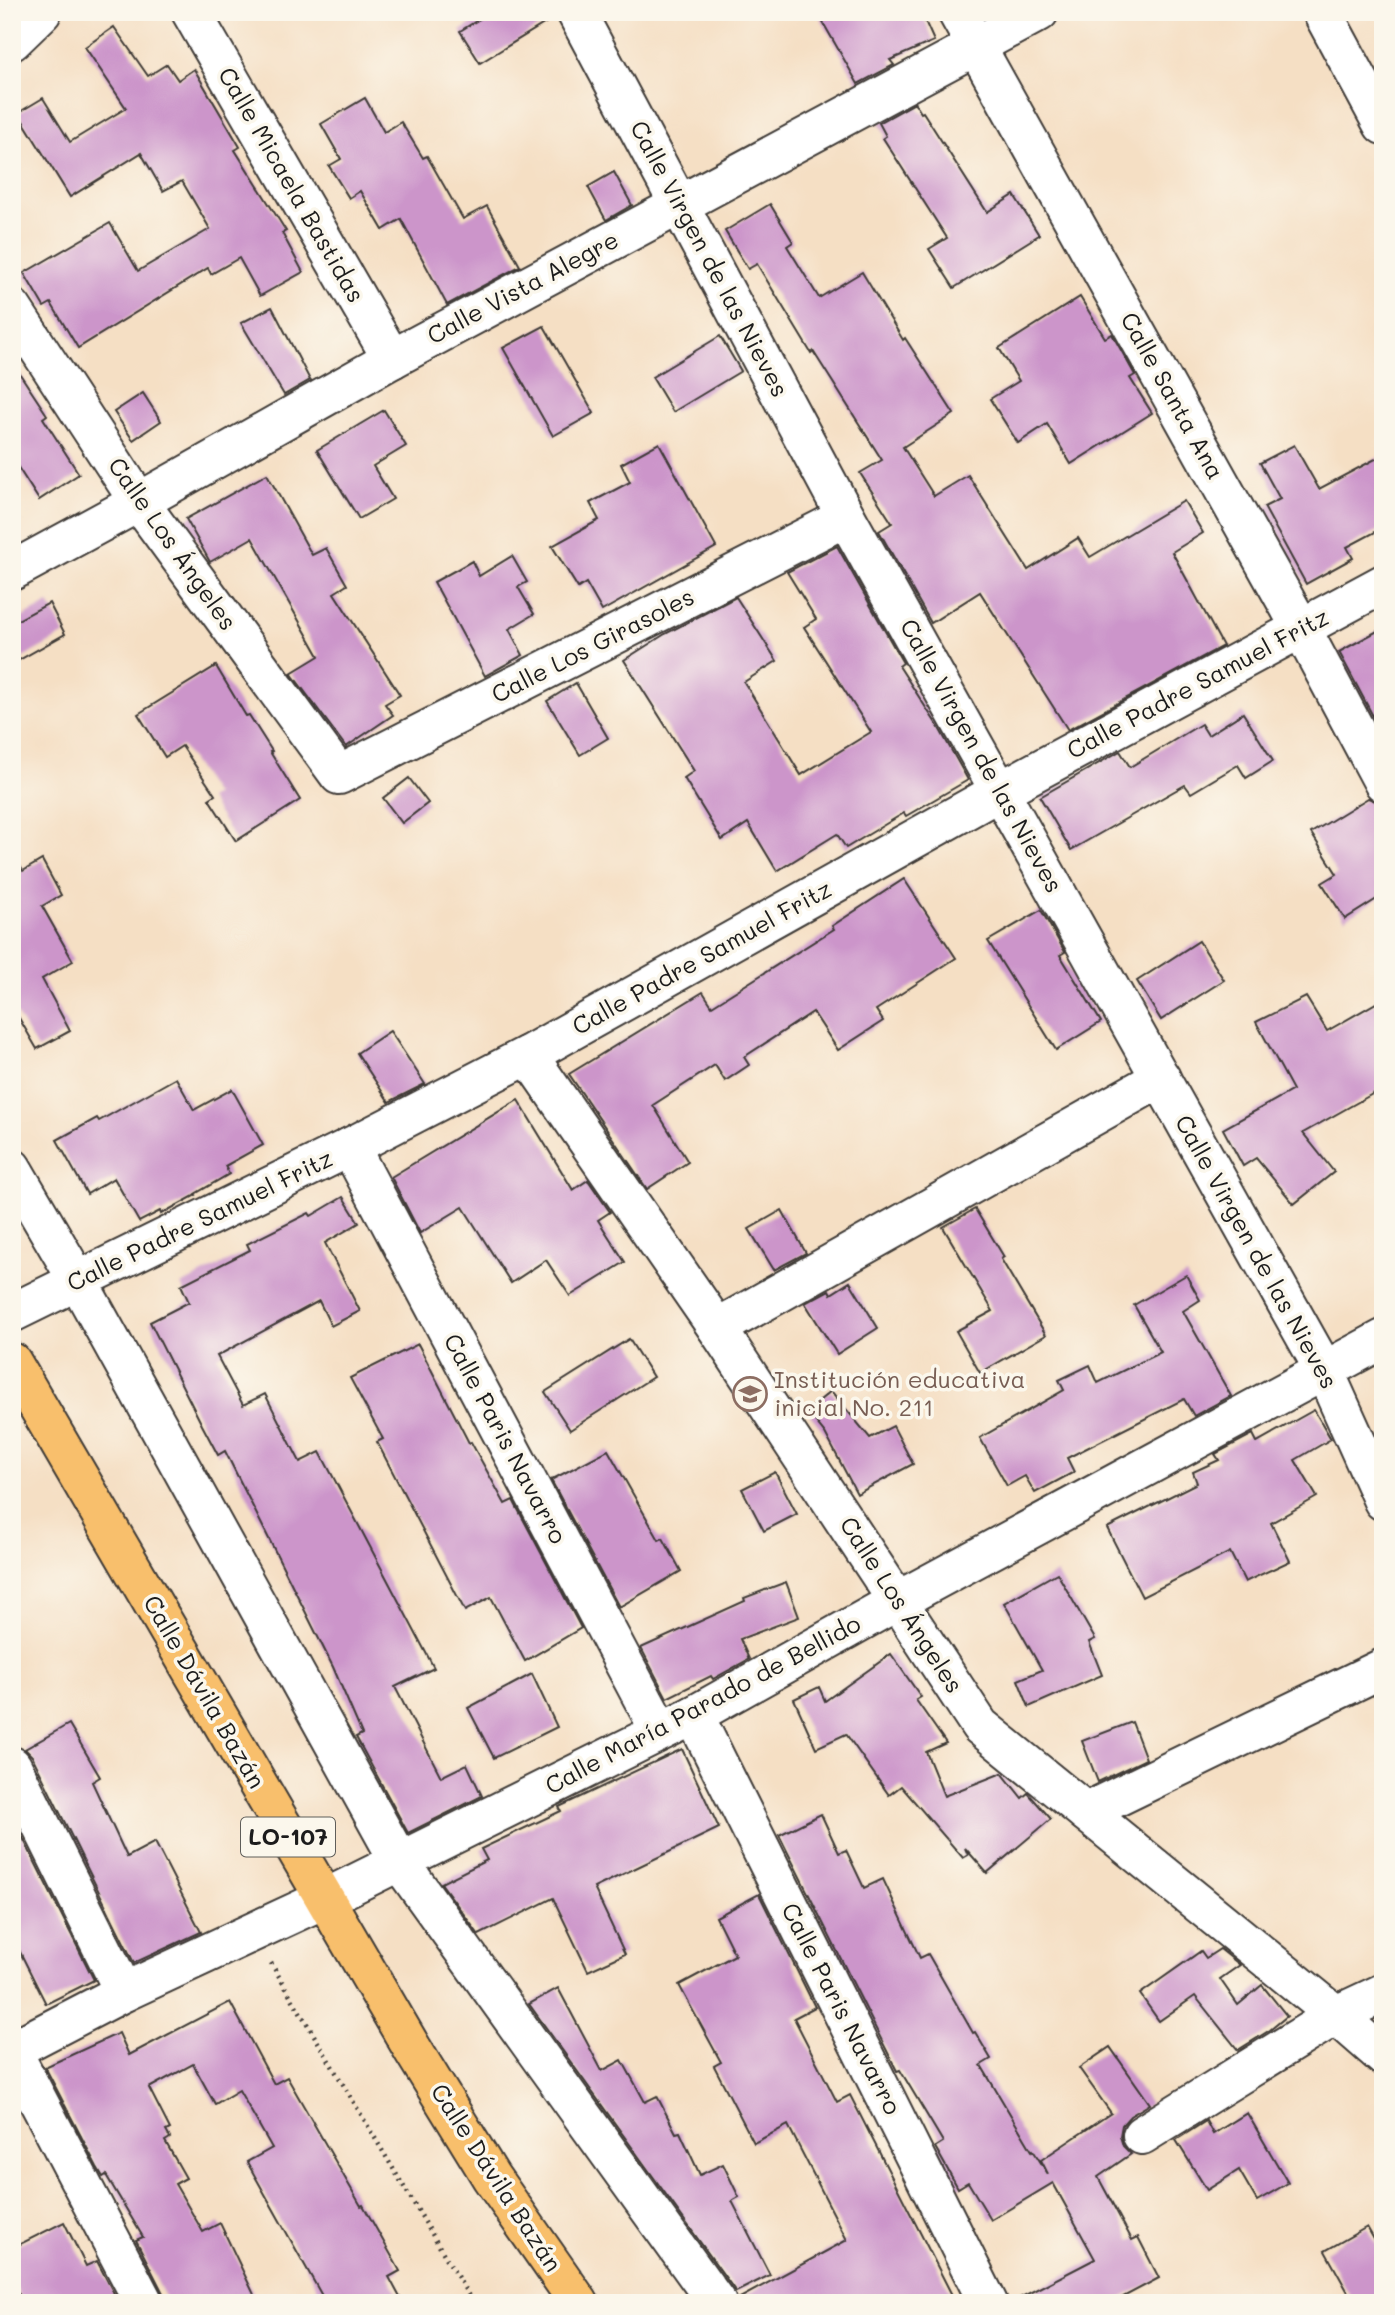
<svg xmlns="http://www.w3.org/2000/svg" width="1395" height="2315" font-family="Mali,sans-serif">
	<style>
		.building { fill: #cc95ca }
		.lines { fill: none; stroke-linecap: round; stroke-linejoin: round }
		.street-casing { stroke: #3d3935; stroke-width: 42 }
		.primary-casing { stroke: #3d3935; stroke-width: 42 }
		.path { stroke: #3d3935; stroke-width: 4.5; stroke-dasharray: 2 5; stroke-linecap: butt }
		.street { stroke: #fff; stroke-width: 38 }
		.primary { stroke: #f8bf6c; stroke-width: 38 }
		.labels { text-anchor: middle; stroke-width: 7; stroke-linejoin: round; paint-order: stroke }
		.shield { fill: #fbf7ec; stroke: #5f5e5a; stroke-width: 2 }
		.shield-label { font-size: 23px; font-weight: bold; fill: #1c1c1c }
		.street-label { font-size: 24px; fill: #1c1c1c; stroke: #fbf7ec }
		.education-label { font-size: 24px; fill: #785e54; stroke: #fbf7ec; text-anchor: start }
	</style>
	<rect width="100%" height="100%" fill="#fbf7ec"/>
	<filter id="ink" filterUnits="userSpaceOnUse"><feTurbulence type="fractalNoise" baseFrequency=".0143" numOctaves="2"/><feDisplacementMap in="SourceGraphic" scale="14" xChannelSelector="R" yChannelSelector="G"/><feConvolveMatrix kernelMatrix="1 2 1 2 8 2 1 2 1" color-interpolation-filters="sRGB"/></filter>
	<filter id="wash" filterUnits="userSpaceOnUse"><feTurbulence type="fractalNoise" baseFrequency=".00686" numOctaves="4" result="noise"/><feDisplacementMap in="SourceGraphic" scale="28" xChannelSelector="R" yChannelSelector="G"/><feGaussianBlur stdDeviation="1.57" result="paint"/><feColorMatrix in="noise" values="0 0 0 0 0 0 0 0 0 0 0 0 0 0 0 0 0 1.4 0 .05"/><feComposite in="paint" operator="in"/></filter>
	<g filter="url(#wash)">
		<rect width="100%" height="100%" fill="#f5dfc4"/>
		<g id="blocks">
			<!-- building -->
			<g class="building">
				<path d="M 491,12 L 554,12 L 555,17 L 480,63 L 460,31 Z"/>
				<path d="M 817,12 L 921,12 L 934,41 L 890,60 L 894,65 L 858,84 Z"/>
				<path d="M 114,27 L 148,76 L 167,64 L 178,80 L 194,69 L 240,147 L 235,150 L 286,231 L 282,233 L 303,272 L 260,296 L 239,258 L 211,274 L 208,268 L 78,348 L 51,303 L 44,307 L 24,273 L 110,223 L 138,271 L 210,229 L 182,181 L 163,191 L 141,153 L 70,197 L 18,113 L 43,98 L 70,142 L 126,108 L 85,47 Z"/>
				<path d="M 365,98 L 384,132 L 401,122 L 423,158 L 427,156 L 463,219 L 487,206 L 520,266 L 447,305 L 401,219 L 383,230 L 360,191 L 349,198 L 329,166 L 341,159 L 321,124 Z"/>
				<path d="M 915,103 L 921,113 L 923,112 L 987,212 L 1014,195 L 1039,235 L 954,288 L 929,249 L 947,238 L 883,138 L 886,136 L 879,123 Z"/>
				<path d="M 614,172 L 632,205 L 606,220 L 588,187 Z"/>
				<path d="M 770,204 L 793,242 L 787,246 L 819,298 L 862,272 L 903,340 L 905,338 L 954,414 L 903,447 L 934,496 L 968,475 L 1028,570 L 1078,538 L 1090,557 L 1184,501 L 1203,533 L 1172,552 L 1223,646 L 1068,730 L 980,592 L 931,623 L 879,531 L 892,523 L 860,473 L 882,460 L 813,351 L 811,353 L 757,264 L 748,269 L 725,231 Z"/>
				<path d="M 1080,297 L 1105,338 L 1112,334 L 1135,375 L 1130,378 L 1152,413 L 1071,464 L 1047,424 L 1018,443 L 990,399 L 1019,381 L 999,348 Z"/>
				<path d="M 272,307 L 310,380 L 284,395 L 241,323 Z"/>
				<path d="M 544,326 L 594,413 L 553,436 L 503,348 Z"/>
				<path d="M 720,336 L 741,371 L 673,412 L 652,377 Z"/>
				<path d="M 12,362 L 47,415 L 43,418 L 79,474 L 39,500 L 12,458 Z"/>
				<path d="M 143,393 L 161,421 L 133,440 L 114,412 Z"/>
				<path d="M 384,410 L 406,446 L 373,466 L 393,499 L 359,519 L 317,450 Z"/>
				<path d="M 659,443 L 716,547 L 602,611 L 586,583 L 578,588 L 552,546 L 599,520 L 590,503 L 630,482 L 621,464 Z"/>
				<path d="M 1294,445 L 1319,489 L 1383,455 L 1383,528 L 1347,547 L 1353,558 L 1306,584 L 1264,507 L 1280,499 L 1260,463 Z"/>
				<path d="M 267,474 L 312,555 L 326,548 L 347,585 L 334,593 L 400,695 L 385,704 L 393,715 L 346,747 L 291,673 L 319,656 L 252,538 L 210,562 L 186,519 Z"/>
				<path d="M 837,546 L 903,663 L 899,666 L 939,728 L 968,780 L 906,816 L 904,813 L 846,848 L 837,834 L 777,871 L 748,823 L 722,840 L 684,778 L 694,771 L 624,660 L 665,634 L 736,597 L 777,661 L 744,682 L 801,775 L 871,732 L 804,627 L 816,619 L 787,572 Z"/>
				<path d="M 512,556 L 527,582 L 518,587 L 534,614 L 509,629 L 523,655 L 485,676 L 434,582 L 472,561 L 479,576 Z"/>
				<path d="M 49,603 L 65,634 L 12,664 L 12,623 Z"/>
				<path d="M 1383,628 L 1383,735 L 1339,652 Z"/>
				<path d="M 216,666 L 246,716 L 249,715 L 272,751 L 270,752 L 300,800 L 236,841 L 209,799 L 215,795 L 182,746 L 165,757 L 138,714 Z"/>
				<path d="M 576,683 L 608,738 L 580,755 L 547,701 Z"/>
				<path d="M 1243,713 L 1273,761 L 1246,778 L 1238,765 L 1191,793 L 1185,785 L 1071,850 L 1040,797 L 1120,751 L 1130,767 L 1201,724 L 1208,735 Z"/>
				<path d="M 409,778 L 428,803 L 402,823 L 383,798 Z"/>
				<path d="M 1368,798 L 1383,804 L 1383,895 L 1345,919 L 1322,883 L 1337,874 L 1311,833 Z"/>
				<path d="M 12,853 L 23,871 L 42,860 L 61,895 L 42,906 L 73,961 L 42,979 L 70,1031 L 37,1049 L 12,1006 Z"/>
				<path d="M 904,879 L 956,958 L 876,1010 L 883,1021 L 838,1050 L 813,1012 L 744,1057 L 749,1065 L 725,1081 L 715,1065 L 653,1105 L 688,1162 L 647,1189 L 569,1074 L 703,992 L 712,1006 L 834,929 L 832,926 Z"/>
				<path d="M 1041,910 L 1065,952 L 1060,955 L 1101,1022 L 1056,1050 L 988,941 Z"/>
				<path d="M 1199,941 L 1224,980 L 1161,1020 L 1137,981 Z"/>
				<path d="M 1306,997 L 1327,1031 L 1383,999 L 1383,1088 L 1303,1133 L 1334,1172 L 1294,1204 L 1256,1158 L 1243,1166 L 1223,1129 L 1293,1090 L 1256,1022 Z"/>
				<path d="M 390,1031 L 425,1084 L 389,1102 L 357,1053 Z"/>
				<path d="M 176,1078 L 194,1110 L 232,1089 L 263,1145 L 225,1166 L 229,1174 L 195,1194 L 196,1195 L 161,1214 L 160,1211 L 139,1222 L 114,1178 L 87,1194 L 57,1140 L 97,1118 L 99,1121 Z"/>
				<path d="M 518,1100 L 573,1190 L 588,1180 L 610,1212 L 598,1220 L 625,1262 L 570,1296 L 546,1260 L 511,1283 L 463,1207 L 420,1233 L 391,1177 Z"/>
				<path d="M 343,1197 L 359,1223 L 325,1243 L 360,1311 L 331,1326 L 319,1301 L 217,1356 L 243,1405 L 265,1394 L 300,1462 L 320,1452 L 434,1668 L 395,1687 L 441,1777 L 467,1764 L 482,1796 L 408,1833 L 356,1737 L 362,1734 L 333,1667 L 225,1451 L 218,1455 L 202,1425 L 150,1322 L 189,1302 L 181,1285 L 250,1250 L 247,1244 L 309,1213 L 311,1216 Z"/>
				<path d="M 975,1209 L 1004,1257 L 1001,1259 L 1046,1335 L 980,1373 L 956,1331 L 993,1311 L 943,1227 Z"/>
				<path d="M 782,1210 L 806,1253 L 774,1270 L 749,1229 Z"/>
				<path d="M 1186,1275 L 1200,1300 L 1183,1311 L 1231,1396 L 1194,1416 L 1184,1399 L 1067,1458 L 1074,1472 L 1035,1493 L 1025,1476 L 1007,1486 L 980,1438 L 1064,1390 L 1059,1380 L 1090,1365 L 1098,1383 L 1161,1352 L 1134,1305 Z"/>
				<path d="M 850,1282 L 878,1328 L 837,1354 L 805,1303 L 829,1290 L 831,1294 Z"/>
				<path d="M 629,1339 L 653,1377 L 570,1430 L 545,1392 Z"/>
				<path d="M 418,1344 L 469,1443 L 471,1442 L 505,1504 L 513,1500 L 581,1628 L 525,1661 L 491,1597 L 465,1611 L 377,1442 L 383,1439 L 350,1378 Z"/>
				<path d="M 831,1391 L 870,1438 L 893,1426 L 913,1464 L 857,1494 L 825,1433 L 807,1411 Z"/>
				<path d="M 1314,1410 L 1331,1439 L 1295,1460 L 1317,1497 L 1271,1523 L 1290,1561 L 1245,1582 L 1230,1552 L 1142,1597 L 1107,1528 L 1197,1483 L 1193,1472 L 1219,1460 L 1215,1454 L 1253,1434 L 1257,1442 Z"/>
				<path d="M 608,1450 L 659,1540 L 663,1538 L 681,1571 L 619,1607 L 551,1480 Z"/>
				<path d="M 775,1472 L 797,1514 L 764,1531 L 742,1489 Z"/>
				<path d="M 1057,1573 L 1095,1639 L 1089,1642 L 1102,1675 L 1029,1707 L 1018,1680 L 1042,1670 L 1004,1603 Z"/>
				<path d="M 786,1582 L 799,1617 L 740,1639 L 749,1659 L 713,1679 L 711,1676 L 667,1698 L 641,1648 L 745,1601 L 744,1598 Z"/>
				<path d="M 891,1654 L 921,1697 L 916,1700 L 946,1743 L 926,1752 L 944,1796 L 1002,1773 L 1022,1798 L 1028,1793 L 1051,1819 L 987,1873 L 965,1848 L 968,1855 L 963,1858 L 901,1786 L 889,1795 L 846,1734 L 816,1748 L 794,1699 L 819,1687 L 825,1701 Z"/>
				<path d="M 532,1674 L 557,1727 L 494,1758 L 468,1708 Z"/>
				<path d="M 1132,1722 L 1146,1759 L 1098,1782 L 1082,1741 Z"/>
				<path d="M 69,1724 L 100,1777 L 92,1782 L 127,1857 L 155,1842 L 201,1932 L 134,1963 L 32,1756 L 25,1749 Z"/>
				<path d="M 682,1749 L 719,1828 L 594,1888 L 625,1954 L 588,1971 L 553,1898 L 479,1935 L 441,1883 L 487,1860 L 481,1849 L 561,1811 L 559,1807 Z"/>
				<path d="M 821,1814 L 839,1853 L 846,1850 L 864,1888 L 883,1879 L 920,1958 L 928,1954 L 973,2033 L 975,2032 L 991,2059 L 981,2065 L 1032,2151 L 1033,2150 L 1048,2174 L 1041,2160 L 1111,2113 L 1079,2068 L 1110,2047 L 1150,2104 L 1130,2116 L 1122,2125 L 1120,2136 L 1123,2146 L 1131,2154 L 1098,2177 L 1132,2240 L 1138,2237 L 1159,2278 L 1112,2303 L 1010,2303 L 1095,2259 L 1053,2183 L 991,2220 L 968,2182 L 958,2188 L 935,2147 L 943,2142 L 900,2070 L 897,2071 L 779,1835 Z"/>
				<path d="M 12,1816 L 94,1980 L 46,2004 L 12,1936 Z"/>
				<path d="M 759,1894 L 815,2007 L 794,2018 L 837,2102 L 850,2095 L 956,2303 L 739,2303 L 738,2299 L 847,2240 L 788,2125 L 754,2143 L 714,2066 L 721,2062 L 679,1985 L 735,1955 L 716,1917 Z"/>
				<path d="M 1220,1949 L 1240,1965 L 1220,1979 L 1238,2005 L 1262,1985 L 1287,2016 L 1270,2030 L 1238,2050 L 1195,1996 L 1159,2021 L 1140,1994 L 1201,1951 L 1206,1958 Z"/>
				<path d="M 558,1988 L 602,2071 L 622,2060 L 645,2102 L 657,2096 L 676,2133 L 680,2132 L 700,2175 L 723,2164 L 739,2197 L 732,2201 L 770,2275 L 736,2292 L 529,2004 Z"/>
				<path d="M 230,2002 L 274,2084 L 287,2077 L 361,2206 L 363,2205 L 400,2271 L 389,2277 L 403,2303 L 326,2303 L 247,2162 L 272,2148 L 239,2090 L 215,2104 L 193,2064 L 149,2088 L 170,2129 L 166,2131 L 170,2138 L 165,2141 L 186,2178 L 175,2184 L 203,2232 L 220,2223 L 258,2303 L 166,2303 L 163,2293 L 136,2240 L 143,2237 L 106,2175 L 103,2177 L 97,2167 L 45,2067 L 119,2033 L 129,2055 Z"/>
				<path d="M 1247,2113 L 1288,2183 L 1257,2201 L 1239,2170 L 1207,2190 L 1176,2140 L 1206,2121 L 1213,2134 Z"/>
				<path d="M 64,2222 L 86,2266 L 97,2261 L 119,2303 L 23,2303 L 12,2280 L 12,2248 Z"/>
				<path d="M 1367,2227 L 1383,2255 L 1383,2303 L 1354,2303 L 1325,2251 Z"/>
			</g>
		</g>
	</g>
	<g filter="url(#ink)">
		<use href="#blocks" fill-opacity="0" stroke="#3d3935" stroke-width="2"/>
		<g class="lines">
			<!-- street casing -->
			<g class="street-casing">
				<g id="street">
					<path d="M 191,12 L 392,359"/>
					<path d="M 576,12 L 846,517 L 1324,1370 L 1383,1501"/>
					<path d="M 957,12 L 1301,628 L 1383,782"/>
					<path d="M 1322,12 L 1383,125"/>
					<path d="M 12,41 L 42,12"/>
					<path d="M 12,308 L 139,502 L 339,775 L 846,517"/>
					<path d="M 12,571 L 139,502 L 392,359 L 1039,12"/>
					<path d="M 528,1055 L 717,1328 L 980,1726 L 1336,2015 L 1383,2056"/>
					<path d="M 350,1147 L 660,1731"/>
					<path d="M 12,1168 L 78,1281 L 399,1861 L 717,2303"/>
					<path d="M 12,1313 L 350,1147 L 528,1055 L 1000,791 L 1383,584"/>
					<path d="M 717,1328 L 1161,1078"/>
					<path d="M 694,1715 L 988,2303"/>
					<path d="M 12,1766 L 124,1992"/>
					<path d="M 1086,1812 L 1383,1668"/>
					<path d="M 12,2050 L 124,1992 L 324,1899 L 694,1715 L 899,1600 L 1383,1339"/>
					<path d="M 12,2051 L 144,2303"/>
					<path d="M 1142,2135 L 1336,2015 L 1383,1993"/>
				</g>
			</g>
			<!-- primary casing -->
			<g class="primary-casing">
				<path id="primary" d="M 12,1362 L 413,2050 L 491,2177 L 579,2303"/>
			</g>
			<!-- path -->
			<path class="path" d="M 271,1963 L 473,2303"/>
			<!-- street -->
			<use href="#street" class="street"/>
			<!-- primary -->
			<use href="#primary" class="primary"/>
		</g>
	</g>
	<!-- icons -->
	<defs>
		<g id="school-ring" transform="scale(1.75)"><circle r="9.5" fill="#fbf7ec" stroke="#8d6e63" stroke-width="1.5"/><path d="M0-5L7-2L0 1L-7-2ZM-4 1L0 2.5L4 1V4Q0 6-4 4Z" fill="#8d6e63"/></g>
	</defs>
	<g fill-rule="evenodd">
		<use href="#school-ring" x="750" y="1394"/>
	</g>
	<g class="labels">
		<!-- shield labels -->
		<rect class="shield" x="241" y="1817.5" width="94" height="39" rx="5"/>
		<g class="shield-label">
			<text x="288" y="1845">LO-107</text>
		</g>
		<!-- street labels -->
		<g class="street-label">
			<text transform="translate(291 185) rotate(60)" y="8">Calle Micaela Bastidas</text>
			<text transform="translate(709 259) rotate(62)" y="8">Calle Virgen de las Nieves</text>
			<text transform="translate(523 288) rotate(-28)" y="8">Calle Vista Alegre</text>
			<text transform="translate(1172 396) rotate(61)" y="8">Calle Santa Ana</text>
			<text transform="translate(172 544) rotate(55)" y="8">Calle Los Ángeles</text>
			<text transform="translate(593 646) rotate(-27)" y="8">Calle Los Girasoles</text>
			<text transform="translate(1198 684) rotate(-28)" y="8">Calle Padre Samuel Fritz</text>
			<text transform="translate(981 756) rotate(61)" y="8">Calle Virgen de las Nieves</text>
			<text transform="translate(702 958) rotate(-29)" y="8">Calle Padre Samuel Fritz</text>
			<text transform="translate(200 1221) rotate(-26)" y="8">Calle Padre Samuel Fritz</text>
			<text transform="translate(1256 1252) rotate(61)" y="8">Calle Virgen de las Nieves</text>
			<text transform="translate(505 1439) rotate(62)" y="8">Calle Paris Navarro</text>
			<text transform="translate(901 1605) rotate(57)" y="8">Calle Los Ángeles</text>
			<text transform="translate(204 1692) rotate(60)" y="8">Calle Dávila Bazán</text>
			<text transform="translate(703 1705) rotate(-28)" y="8">Calle María Parado de Bellido</text>
			<text transform="translate(841 2009) rotate(63)" y="8">Calle Paris Navarro</text>
			<text transform="translate(496 2178) rotate(57)" y="8">Calle Dávila Bazán</text>
		</g>
		<!-- education labels -->
		<g class="education-label">
			<text x="774" y="1388">Institución educativa<tspan x="774" dy="28">inicial No. 211</tspan></text>
		</g>
	</g>
	<!-- margin -->
	<rect width="1395" height="2315" fill="none" stroke="#fbf7ec" stroke-width="42"/>
</svg>
